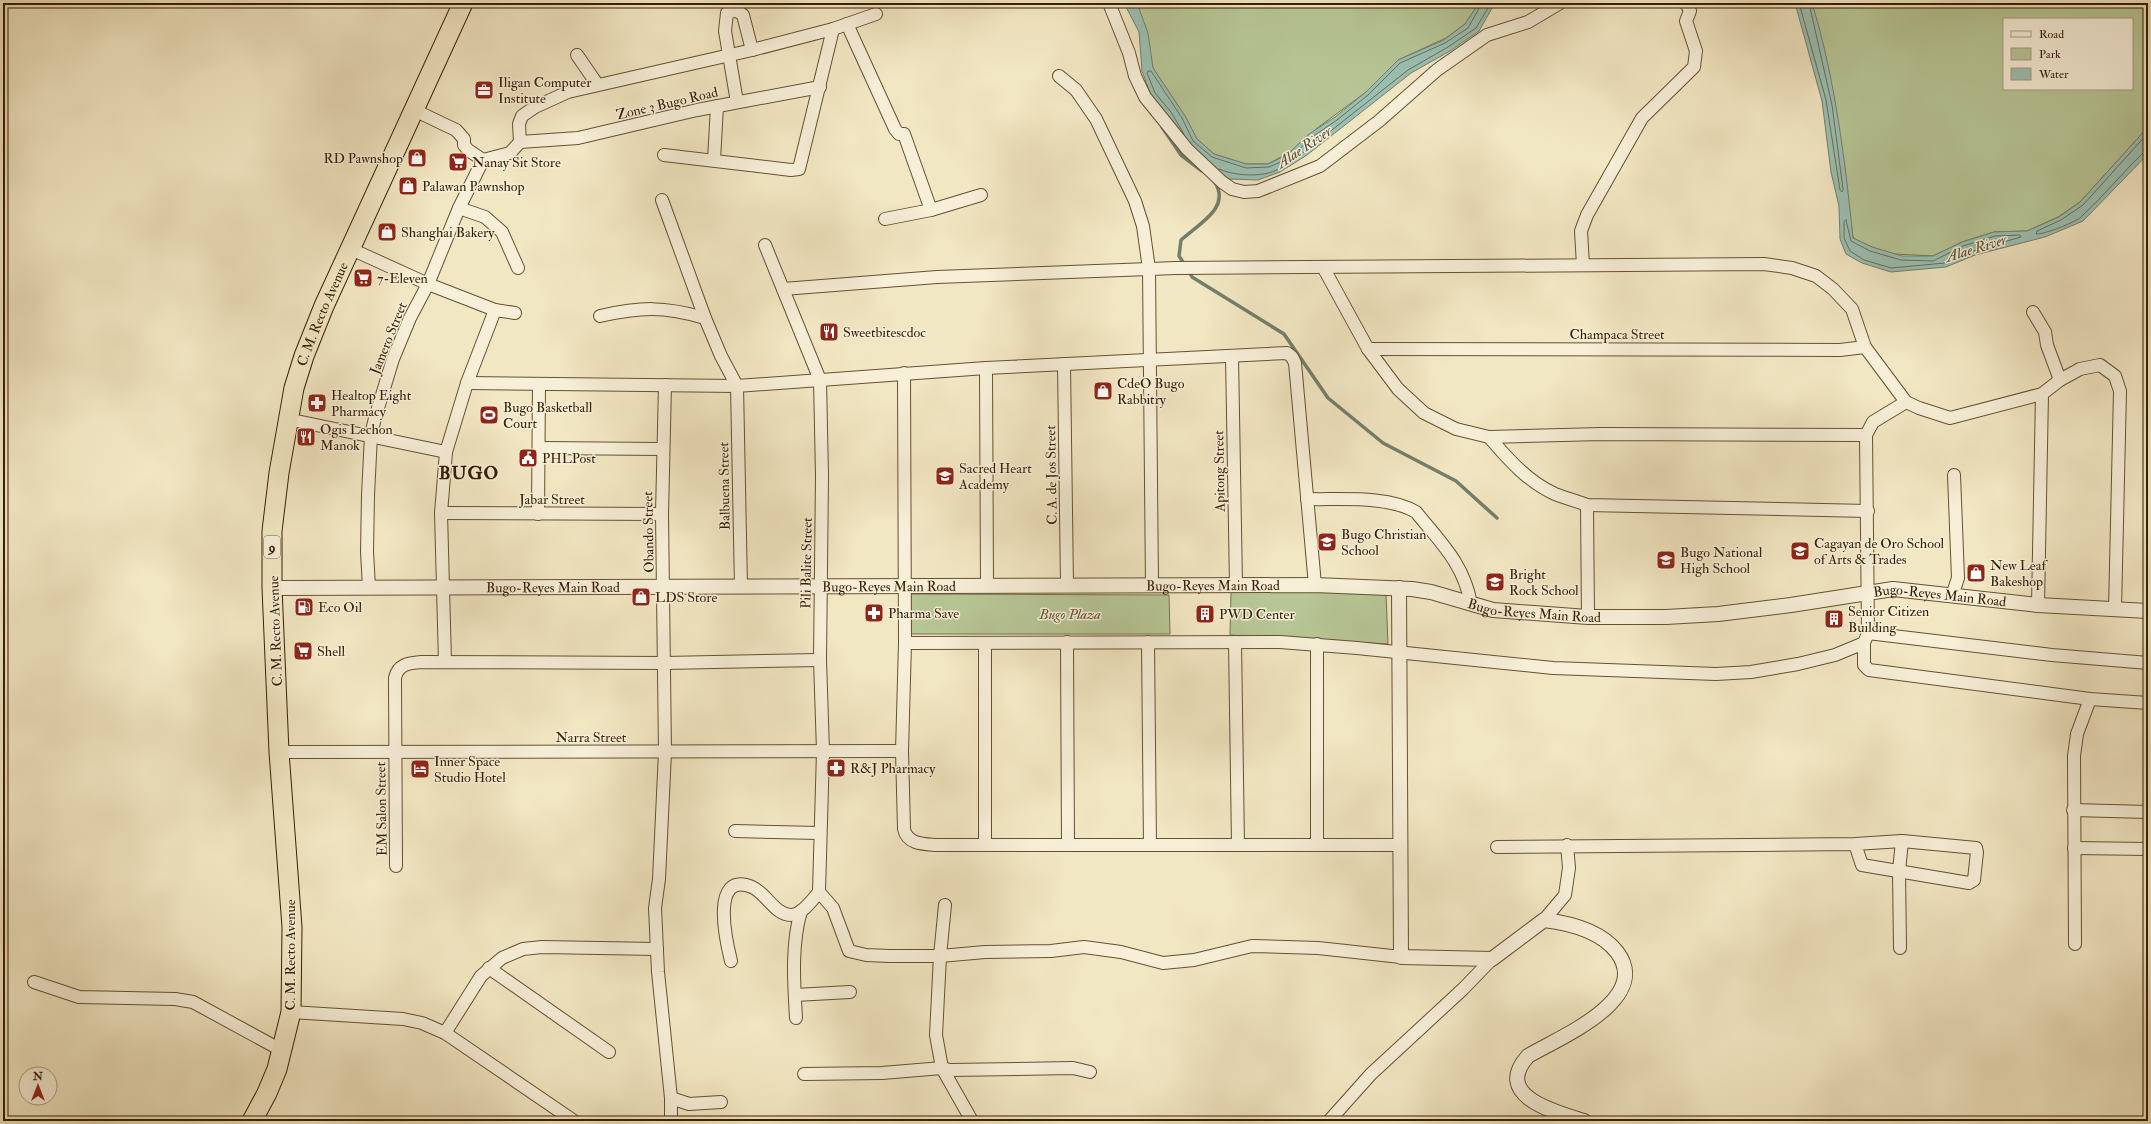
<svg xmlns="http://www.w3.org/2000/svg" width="2151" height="1124" font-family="'IM FELL Double Pica',serif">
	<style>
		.green { fill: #b7c696; stroke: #78724c; fill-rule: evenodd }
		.water { fill: #9bc0b3; stroke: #737f6c }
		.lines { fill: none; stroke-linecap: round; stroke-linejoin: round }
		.shore { stroke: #6a6e5a; stroke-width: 1 }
		.stream { stroke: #737f6c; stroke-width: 3.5 }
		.minor-casing { stroke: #665032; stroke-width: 14 }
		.tertiary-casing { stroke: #665032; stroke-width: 16 }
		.trunk-casing { stroke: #381d02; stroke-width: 21 }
		.minor { stroke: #f7efd8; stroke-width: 12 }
		.tertiary { stroke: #f7efd8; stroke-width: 14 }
		.trunk { stroke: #f2e7c3; stroke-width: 19 }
		.labels { text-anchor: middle; stroke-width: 3; stroke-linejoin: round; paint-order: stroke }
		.shield { fill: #f7efd8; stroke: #715c42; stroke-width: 1 }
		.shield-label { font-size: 13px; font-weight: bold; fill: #381d02 }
		.poi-label { font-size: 14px; fill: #381d02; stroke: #f7efd8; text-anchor: start }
		.street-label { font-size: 14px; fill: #381d02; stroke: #f7efd8 }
		.park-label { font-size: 14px; font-style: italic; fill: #5e502e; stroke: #f7efd8 }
		.water-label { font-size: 15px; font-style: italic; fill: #564e37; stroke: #f7efd8 }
		.district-label { font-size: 18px; font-weight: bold; letter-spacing: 1px; fill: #381d02; stroke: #f7efd8 }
	</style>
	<rect width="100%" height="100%" fill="#f2e7c3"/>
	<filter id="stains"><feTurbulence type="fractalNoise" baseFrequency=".005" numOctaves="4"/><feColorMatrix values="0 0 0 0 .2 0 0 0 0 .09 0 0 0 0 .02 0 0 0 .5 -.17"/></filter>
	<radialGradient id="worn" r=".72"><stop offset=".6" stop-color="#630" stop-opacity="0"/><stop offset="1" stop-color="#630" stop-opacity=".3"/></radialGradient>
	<!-- green -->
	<g class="green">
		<path d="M 1136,3 L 1479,3 L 1465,24 L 1446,38 L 1398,60 L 1366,92 L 1316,129 L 1290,152 L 1268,164 L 1246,164 L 1214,154 L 1197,139 L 1185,116 L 1153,68 Z"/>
		<path d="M 1812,3 L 2148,3 L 2148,127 L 2080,202 L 2058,217 L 2027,231 L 1994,232 L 1962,242 L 1933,256 L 1894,254 L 1872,247 L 1853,238 L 1835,104 ZM 2004,19 L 2132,19 L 2132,89 L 2004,89 Z"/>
		<path d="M 1231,591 L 1386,593 L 1388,644 L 1230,635 Z"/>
		<path d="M 906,594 L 1169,595 L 1170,634 L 907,634 Z"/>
	</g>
	<!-- water -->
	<g class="water">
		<path d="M 1124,3 L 1137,3 L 1148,33 L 1153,68 L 1185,116 L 1197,139 L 1214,154 L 1246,164 L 1268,164 L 1287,155 L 1309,134 L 1335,117 L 1366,92 L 1398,60 L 1444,40 L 1465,24 L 1479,3 L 1495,3 L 1479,31 L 1450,51 L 1411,73 L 1307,155 L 1280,172 L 1258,180 L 1230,179 L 1206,168 L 1151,95 L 1142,71 L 1139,32 Z"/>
		<path d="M 1795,3 L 1812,3 C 1835,78 1845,160 1853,238 L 1872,247 L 1902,256 L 1933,256 L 1962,242 L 1994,232 L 2027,231 L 2059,217 L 2080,202 L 2148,127 L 2148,154 L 2083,221 L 2045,237 L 1975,255 L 1946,267 L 1891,272 L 1862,263 L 1846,254 L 1840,239 L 1839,206 L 1831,172 L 1822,101 Z"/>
	</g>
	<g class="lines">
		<!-- shore -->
		<g class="shore">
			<path d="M 1482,3 L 1468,28 L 1445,43 L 1400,63 L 1368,95 L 1337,120 L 1312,137 L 1292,156 L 1292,158 L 1294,159 L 1304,152 L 1408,70 L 1448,47 L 1476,28 L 1491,3"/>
			<path d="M 1799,3 L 1826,100 L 1840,190 L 1842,192 L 1843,189 L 1832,105 L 1809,3"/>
			<path d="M 2148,133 L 2083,205 L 2061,220 L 2037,231 L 2036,234 C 2043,235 2076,222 2081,217 C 2103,197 2122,173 2144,152 L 2148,151"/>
			<path d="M 1184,134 L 1171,112 L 1155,93 L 1147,73 L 1148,71 L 1151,71 L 1182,118 L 1193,141 L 1212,157 L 1246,168 L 1269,167 L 1285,160 L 1287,162 C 1274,179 1237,177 1219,169"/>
			<path d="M 1846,220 L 1851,241 L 1870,251 L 1901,260 L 1933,261 L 1963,246 L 1995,236 L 2020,235 L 2021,237 L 1973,251 L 1945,263 L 1891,268 L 1864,260 L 1850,251 L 1844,238 L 1844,222 Z"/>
		</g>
		<!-- stream -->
		<g class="stream">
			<path d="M 1162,127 L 1181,155 L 1202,171"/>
			<path d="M 1185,265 L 1179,256 L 1181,240 C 1200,223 1232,207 1214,181"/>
			<path d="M 1188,270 L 1192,277 L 1284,334 L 1328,398 L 1383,443 L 1456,481 L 1497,518"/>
		</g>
		<!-- minor casing -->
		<g class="minor-casing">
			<g id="minor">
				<path d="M 1109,3 L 1129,53 L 1135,76 L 1145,97 L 1187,149 L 1222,182 L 1232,189 L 1244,192 L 1258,191 L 1320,166 L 1379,121 L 1437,70 L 1487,35 L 1528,22 L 1560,3"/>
				<path d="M 847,24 L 895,129 L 899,134 L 904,134 L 931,210"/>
				<path d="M 577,55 L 597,84"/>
				<path d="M 1059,76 L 1076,90 L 1096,119 L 1135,201 L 1143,226 L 1149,269 L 1152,586"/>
				<path d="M 737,102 L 725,31 L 727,13 C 734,10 737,10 743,15 L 752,50"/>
				<path d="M 414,110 L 456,130 L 464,139 L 464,145 L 468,150 L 483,160 L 510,153 L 520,142 L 519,124 L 522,116 L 535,107 L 568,92 L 752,50 L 833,29 L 876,14"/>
				<path d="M 520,142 L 578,138 L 697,110 L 820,87"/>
				<path d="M 664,155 L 791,170 L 799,169 L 833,29"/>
				<path d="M 714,160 L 717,106"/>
				<path d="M 662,200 L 705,318 L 721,356 L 737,386 L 741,587"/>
				<path d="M 459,208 L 485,217 L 502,232 L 518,268"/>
				<path d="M 885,219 L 931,210 L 981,195"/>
				<path d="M 765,245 L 820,380 L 822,476 L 820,660 L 823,751 L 819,892"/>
				<path d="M 351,249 L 428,284 L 495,310 L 467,383 L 446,452 L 441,513 L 445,662"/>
				<path d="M 1583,265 L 1581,231 L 1587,215 L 1642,118 L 1694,67 L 1696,51 L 1686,21 L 1690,11 L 1686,3"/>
				<path d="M 1323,267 L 1368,349 L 1398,389 L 1424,413 L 1456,429 L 1489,437 L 1601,434 L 1866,435 L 1873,422 L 1906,402"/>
				<path d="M 783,289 L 937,277 L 1176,268 L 1764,264 L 1792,268 L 1816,276 L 1833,289 L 1852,309 L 1865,347 L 1906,402 L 1919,408 L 1950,418 L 2042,394 L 2060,380 L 2080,369 L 2100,365 L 2115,376 L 2120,391 L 2115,610"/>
				<path d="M 495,310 L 515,313"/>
				<path d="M 2033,312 L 2045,332 L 2047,345 L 2060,380"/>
				<path d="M 600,316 C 641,307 663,306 705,318"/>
				<path d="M 1368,349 L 1840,350 L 1865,347"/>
				<path d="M 1232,356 L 1236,585"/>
				<path d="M 1064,364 L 1067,585"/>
				<path d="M 986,368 L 987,585"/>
				<path d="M 904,373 L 905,643 L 902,751 L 904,829 C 907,844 923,844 935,845 L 1400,845"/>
				<path d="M 467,383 L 737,386 L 986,368 L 1287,353 L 1292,357 L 1295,363 L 1315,585"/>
				<path d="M 665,385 L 662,514 L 665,752 L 659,879 L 655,908 L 658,972 L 671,1098 L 671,1121"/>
				<path d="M 287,419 L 446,452"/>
				<path d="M 1489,437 C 1508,459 1528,482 1555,494 C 1565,498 1577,501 1587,505 L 1868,511"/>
				<path d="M 539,448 L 663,449"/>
				<path d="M 1307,499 C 1340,500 1387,495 1416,512 C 1441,543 1464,564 1471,604"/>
				<path d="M 1587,505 L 1588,617"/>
				<path d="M 441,513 L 662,514"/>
				<path d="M 538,514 L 539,384"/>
				<path d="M 369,587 L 367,552 L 368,495 L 371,435 L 375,418 L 393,359 L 410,318 L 428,284 L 459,208 L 483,160"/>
				<path d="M 1952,596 L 1958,578 L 1954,475"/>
				<path d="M 2038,605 L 2042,394"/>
				<path d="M 1868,633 L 2052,655 L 2148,663"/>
				<path d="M 1067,642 L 1068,845"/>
				<path d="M 1148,642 L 1150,845"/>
				<path d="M 1235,642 L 1238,845"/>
				<path d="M 905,643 L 1280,642 L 1357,648 L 1553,668 L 1716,674 L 1751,672 L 1798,664 L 1835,655 L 1864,643 L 1868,633 L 1866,435"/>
				<path d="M 985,643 L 985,845"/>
				<path d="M 1864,643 L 1864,665 L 1869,670 L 2090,699 L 2148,703"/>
				<path d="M 1317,644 L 1317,845"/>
				<path d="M 279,752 L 902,751"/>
				<path d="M 2073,810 L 2148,812"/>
				<path d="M 735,831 L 819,833"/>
				<path d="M 1497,847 L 1855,844 L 1902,841 L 1976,848 L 1977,852 L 1974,880 L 1969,883 L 1862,865 L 1855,844"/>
				<path d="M 2074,848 L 2148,849"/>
				<path d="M 396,866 L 395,678 C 398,664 409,663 421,662 L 665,663 L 820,660"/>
				<path d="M 819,892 L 833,908 L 849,951 L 866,955 L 889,956 L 940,956 L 985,952 L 1051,951 L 1084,947 L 1121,952 L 1163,963 L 1194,960 L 1252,946 L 1318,948 L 1401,957"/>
				<path d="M 945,905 L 940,956 L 936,1035 L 942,1068 L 972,1121"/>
				<path d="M 1544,920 L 1565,895 L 1569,868 L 1567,845"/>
				<path d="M 2075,944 L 2074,756 L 2077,734 L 2090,699"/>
				<path d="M 1900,948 L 1899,871 L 1902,841"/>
				<path d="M 731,961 C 726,941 710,870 752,887 C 766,893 775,915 791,915 C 802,915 812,900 819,892"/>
				<path d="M 489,968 L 609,1052"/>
				<path d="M 34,982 L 79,997 L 175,999 L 193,1002 L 283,1051"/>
				<path d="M 795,995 L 850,992"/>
				<path d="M 291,1012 L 403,1019 L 422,1023 L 445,1033 L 574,1121"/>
				<path d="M 796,1018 C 794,984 791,945 801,911"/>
				<path d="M 445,1033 L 481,976 L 502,958 L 523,949 L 542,947 L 657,949"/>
				<path d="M 804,1074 L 882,1073 L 942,1068 L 950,1070 L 1073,1068 L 1090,1072"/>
				<path d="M 671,1098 L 689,1104 L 721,1102"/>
				<path d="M 1329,1121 L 1371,1074 L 1463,989 L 1492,959"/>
			</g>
		</g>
		<!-- tertiary casing -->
		<g class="tertiary-casing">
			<g id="tertiary">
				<path id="s1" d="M 272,588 L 1315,585 L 1412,589 L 1431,592 L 1493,610 L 1588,617 L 1666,617 L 1718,614 L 1791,605 L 1893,589 L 2038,605 L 2148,611"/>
				<path d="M 1399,588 L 1401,957 L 1492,959 L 1544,920 C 1569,923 1600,930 1617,952 C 1653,1000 1558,1038 1528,1056 C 1492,1096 1555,1112 1584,1121"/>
			</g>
		</g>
		<!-- trunk casing -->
		<g class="trunk-casing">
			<g id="trunk">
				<path id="s2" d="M 252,1121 L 267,1093 L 277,1069 L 291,1012 L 292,927 L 279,752 L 272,588 L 272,531 L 279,473 L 294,388 L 304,356 L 324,306 L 463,3"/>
			</g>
		</g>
		<!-- minor -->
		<use href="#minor" class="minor"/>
		<!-- tertiary -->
		<use href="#tertiary" class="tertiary"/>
		<!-- trunk -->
		<use href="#trunk" class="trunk"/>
	</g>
	<!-- icons -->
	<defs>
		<g id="office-square" transform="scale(1)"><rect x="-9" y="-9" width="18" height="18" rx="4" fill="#8f2418" stroke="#f7efd8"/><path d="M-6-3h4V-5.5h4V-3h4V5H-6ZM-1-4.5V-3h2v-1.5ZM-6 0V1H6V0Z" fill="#fff"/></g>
		<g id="shop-square" transform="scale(1)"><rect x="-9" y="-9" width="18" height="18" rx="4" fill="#8f2418" stroke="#f7efd8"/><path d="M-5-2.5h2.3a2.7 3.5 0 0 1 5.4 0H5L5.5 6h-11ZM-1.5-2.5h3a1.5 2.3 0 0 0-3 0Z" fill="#fff"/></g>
		<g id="supermarket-square" transform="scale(1)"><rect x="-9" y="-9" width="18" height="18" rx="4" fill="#8f2418" stroke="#f7efd8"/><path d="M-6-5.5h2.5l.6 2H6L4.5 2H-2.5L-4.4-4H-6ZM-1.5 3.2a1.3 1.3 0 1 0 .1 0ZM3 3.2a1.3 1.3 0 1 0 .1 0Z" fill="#fff"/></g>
		<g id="restaurant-square" transform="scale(1)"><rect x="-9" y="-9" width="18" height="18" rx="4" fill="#8f2418" stroke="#f7efd8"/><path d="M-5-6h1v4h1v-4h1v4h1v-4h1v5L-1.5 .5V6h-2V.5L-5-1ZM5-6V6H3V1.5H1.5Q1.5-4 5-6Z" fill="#fff"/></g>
		<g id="pharmacy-square" transform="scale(1)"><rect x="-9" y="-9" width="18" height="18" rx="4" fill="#8f2418" stroke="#f7efd8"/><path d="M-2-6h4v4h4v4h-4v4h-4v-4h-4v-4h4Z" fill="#fff"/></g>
		<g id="stadium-square" transform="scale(1)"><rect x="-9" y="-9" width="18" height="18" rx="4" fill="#8f2418" stroke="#f7efd8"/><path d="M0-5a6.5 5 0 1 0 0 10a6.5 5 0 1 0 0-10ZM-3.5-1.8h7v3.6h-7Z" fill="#fff"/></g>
		<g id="civic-square" transform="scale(1)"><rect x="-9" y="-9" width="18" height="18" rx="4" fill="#8f2418" stroke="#f7efd8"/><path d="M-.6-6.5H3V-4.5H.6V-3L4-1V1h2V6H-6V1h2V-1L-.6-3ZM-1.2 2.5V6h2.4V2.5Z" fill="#fff"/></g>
		<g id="school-square" transform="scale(1)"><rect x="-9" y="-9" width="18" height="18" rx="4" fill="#8f2418" stroke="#f7efd8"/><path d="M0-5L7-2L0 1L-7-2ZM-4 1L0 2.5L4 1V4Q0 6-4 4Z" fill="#fff"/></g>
		<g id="fuel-square" transform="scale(1)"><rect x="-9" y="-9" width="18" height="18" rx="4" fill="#8f2418" stroke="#f7efd8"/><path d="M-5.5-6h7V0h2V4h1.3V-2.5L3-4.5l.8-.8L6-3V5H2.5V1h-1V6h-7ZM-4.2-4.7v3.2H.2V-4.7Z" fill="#fff"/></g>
		<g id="building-square" transform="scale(1)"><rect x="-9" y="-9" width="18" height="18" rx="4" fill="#8f2418" stroke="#f7efd8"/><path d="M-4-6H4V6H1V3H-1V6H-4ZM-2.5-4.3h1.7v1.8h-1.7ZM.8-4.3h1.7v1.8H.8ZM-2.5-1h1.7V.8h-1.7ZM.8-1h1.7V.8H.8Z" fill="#fff"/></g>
		<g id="hotel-square" transform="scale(1)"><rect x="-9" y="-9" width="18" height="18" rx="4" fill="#8f2418" stroke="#f7efd8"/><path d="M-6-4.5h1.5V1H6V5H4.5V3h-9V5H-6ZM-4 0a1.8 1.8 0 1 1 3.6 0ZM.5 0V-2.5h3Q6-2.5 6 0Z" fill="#fff"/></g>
	</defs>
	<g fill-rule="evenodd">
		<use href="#office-square" x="484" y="90"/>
		<use href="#shop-square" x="417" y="158"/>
		<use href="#supermarket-square" x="458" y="162"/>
		<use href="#shop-square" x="408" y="186"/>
		<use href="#shop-square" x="387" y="232"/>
		<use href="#supermarket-square" x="363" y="278"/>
		<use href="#restaurant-square" x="829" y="332"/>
		<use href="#shop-square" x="1103" y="391"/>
		<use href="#pharmacy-square" x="317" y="403"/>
		<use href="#stadium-square" x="489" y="415"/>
		<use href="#restaurant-square" x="306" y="437"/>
		<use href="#civic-square" x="528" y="458"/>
		<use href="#school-square" x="945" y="476"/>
		<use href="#school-square" x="1327" y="542"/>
		<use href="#school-square" x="1800" y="551"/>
		<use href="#school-square" x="1666" y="560"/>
		<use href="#shop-square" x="1976" y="573"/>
		<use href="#school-square" x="1495" y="582"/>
		<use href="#shop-square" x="641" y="597"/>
		<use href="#fuel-square" x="304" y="607"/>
		<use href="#pharmacy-square" x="874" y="613"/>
		<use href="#building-square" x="1205" y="614"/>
		<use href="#building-square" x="1834" y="619"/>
		<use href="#supermarket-square" x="303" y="651"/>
		<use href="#pharmacy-square" x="836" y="768"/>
		<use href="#hotel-square" x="420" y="769"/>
	</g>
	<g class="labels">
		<!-- shield labels -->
		<rect class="shield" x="264" y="536" width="16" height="22" rx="3"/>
		<g class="shield-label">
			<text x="272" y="552">9</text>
		</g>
		<!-- poi labels -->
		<g class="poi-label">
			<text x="498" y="87">Iligan Computer<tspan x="498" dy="16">Institute</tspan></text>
			<text x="403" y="163" text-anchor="end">RD Pawnshop</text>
			<text x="472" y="167">Nanay Sit Store</text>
			<text x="422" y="191">Palawan Pawnshop</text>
			<text x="401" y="237">Shanghai Bakery</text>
			<text x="377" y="283">7-Eleven</text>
			<text x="843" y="337">Sweetbitescdoc</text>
			<text x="1117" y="388">CdeO Bugo<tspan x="1117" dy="16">Rabbitry</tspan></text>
			<text x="331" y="400">Healtop Eight<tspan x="331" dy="16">Pharmacy</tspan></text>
			<text x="503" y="412">Bugo Basketball<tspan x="503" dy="16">Court</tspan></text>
			<text x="320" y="434">Ogis Lechon<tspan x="320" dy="16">Manok</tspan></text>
			<text x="542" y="463">PHLPost</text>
			<text x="959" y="473">Sacred Heart<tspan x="959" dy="16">Academy</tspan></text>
			<text x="1341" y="539">Bugo Christian<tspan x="1341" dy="16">School</tspan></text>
			<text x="1814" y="548">Cagayan de Oro School<tspan x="1814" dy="16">of Arts &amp; Trades</tspan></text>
			<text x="1680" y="557">Bugo National<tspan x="1680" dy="16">High School</tspan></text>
			<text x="1990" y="570">New Leaf<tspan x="1990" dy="16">Bakeshop</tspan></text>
			<text x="1509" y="579">Bright<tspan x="1509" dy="16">Rock School</tspan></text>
			<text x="655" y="602">LDS Store</text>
			<text x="318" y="612">Eco Oil</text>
			<text x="1848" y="616">Senior Citizen<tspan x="1848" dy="16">Building</tspan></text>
			<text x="888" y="618">Pharma Save</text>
			<text x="1219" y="619">PWD Center</text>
			<text x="317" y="656">Shell</text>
			<text x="434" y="766">Inner Space<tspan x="434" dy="16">Studio Hotel</tspan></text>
			<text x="850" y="773">R&amp;J Pharmacy</text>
		</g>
		<!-- street labels -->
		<g class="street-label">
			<text transform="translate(667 103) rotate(-13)" y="5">Zone 3 Bugo Road</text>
			<text dy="5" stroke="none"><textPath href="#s2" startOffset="822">C. M. Recto Avenue</textPath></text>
			<text x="1617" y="339">Champaca Street</text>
			<text transform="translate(388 338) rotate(-68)" y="5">Jamero Street</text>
			<text transform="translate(1219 471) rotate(-91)" y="5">Apitong Street</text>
			<text transform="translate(1051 475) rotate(-91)" y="5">C. A. de Jos Street</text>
			<text transform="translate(724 486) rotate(-91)" y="5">Balbuena Street</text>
			<text x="552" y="504">Jabar Street</text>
			<text transform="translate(648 532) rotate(-91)" y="5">Obando Street</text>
			<text transform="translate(806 563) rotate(-89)" y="5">Pili Balite Street</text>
			<text dy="5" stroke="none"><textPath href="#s1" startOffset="941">Bugo-Reyes Main Road</textPath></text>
			<text dy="5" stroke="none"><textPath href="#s1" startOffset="617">Bugo-Reyes Main Road</textPath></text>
			<text dy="5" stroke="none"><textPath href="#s1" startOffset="281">Bugo-Reyes Main Road</textPath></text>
			<text dy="5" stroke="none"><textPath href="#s1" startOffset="1673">Bugo-Reyes Main Road</textPath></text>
			<text dy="5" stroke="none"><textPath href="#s1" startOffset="1265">Bugo-Reyes Main Road</textPath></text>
			<text transform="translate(275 631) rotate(-92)" y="5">C. M. Recto Avenue</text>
			<text x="591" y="742">Narra Street</text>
			<text transform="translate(381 809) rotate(-91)" y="5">EM Salon Street</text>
			<text transform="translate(290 955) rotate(-90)" y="5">C. M. Recto Avenue</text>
		</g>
		<!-- park labels -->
		<g class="park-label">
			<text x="1070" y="619">Bugo Plaza</text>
		</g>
		<!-- water labels -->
		<g class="water-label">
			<text transform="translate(1304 147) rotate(-34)" y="5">Alae River</text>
			<text transform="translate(1976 248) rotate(-17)" y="5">Alae River</text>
		</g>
		<!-- district labels -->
		<g class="district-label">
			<text x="469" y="479">BUGO</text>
		</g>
	</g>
	<!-- margin -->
	<rect width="2151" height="1124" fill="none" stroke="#f2e7c3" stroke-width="16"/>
	<rect x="4" y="4" width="2143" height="1116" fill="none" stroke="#381d02" stroke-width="2"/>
	<rect x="8" y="8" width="2135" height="1108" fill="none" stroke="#381d02"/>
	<!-- legend -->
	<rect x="2003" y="18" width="130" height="72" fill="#f7efd8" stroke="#ab9b82"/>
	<rect x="2011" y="31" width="20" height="6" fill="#f7efd8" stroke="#ab9b82"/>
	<text x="2039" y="38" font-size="12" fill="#381d02">Road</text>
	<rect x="2011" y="48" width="20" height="12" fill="#b7c696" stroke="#ab9b82"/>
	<text x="2039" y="58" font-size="12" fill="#381d02">Park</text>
	<rect x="2011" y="68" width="20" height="12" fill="#9bc0b3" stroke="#ab9b82"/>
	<text x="2039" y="78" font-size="12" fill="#381d02">Water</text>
	<!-- north arrow -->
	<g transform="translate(38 1086)"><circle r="19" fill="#f7efd8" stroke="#ab9b82"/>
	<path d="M0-3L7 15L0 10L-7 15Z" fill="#8f2418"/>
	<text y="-6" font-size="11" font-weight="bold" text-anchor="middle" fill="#381d02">N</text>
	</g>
	<rect width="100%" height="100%" filter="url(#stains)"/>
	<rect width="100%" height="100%" fill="url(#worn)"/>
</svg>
